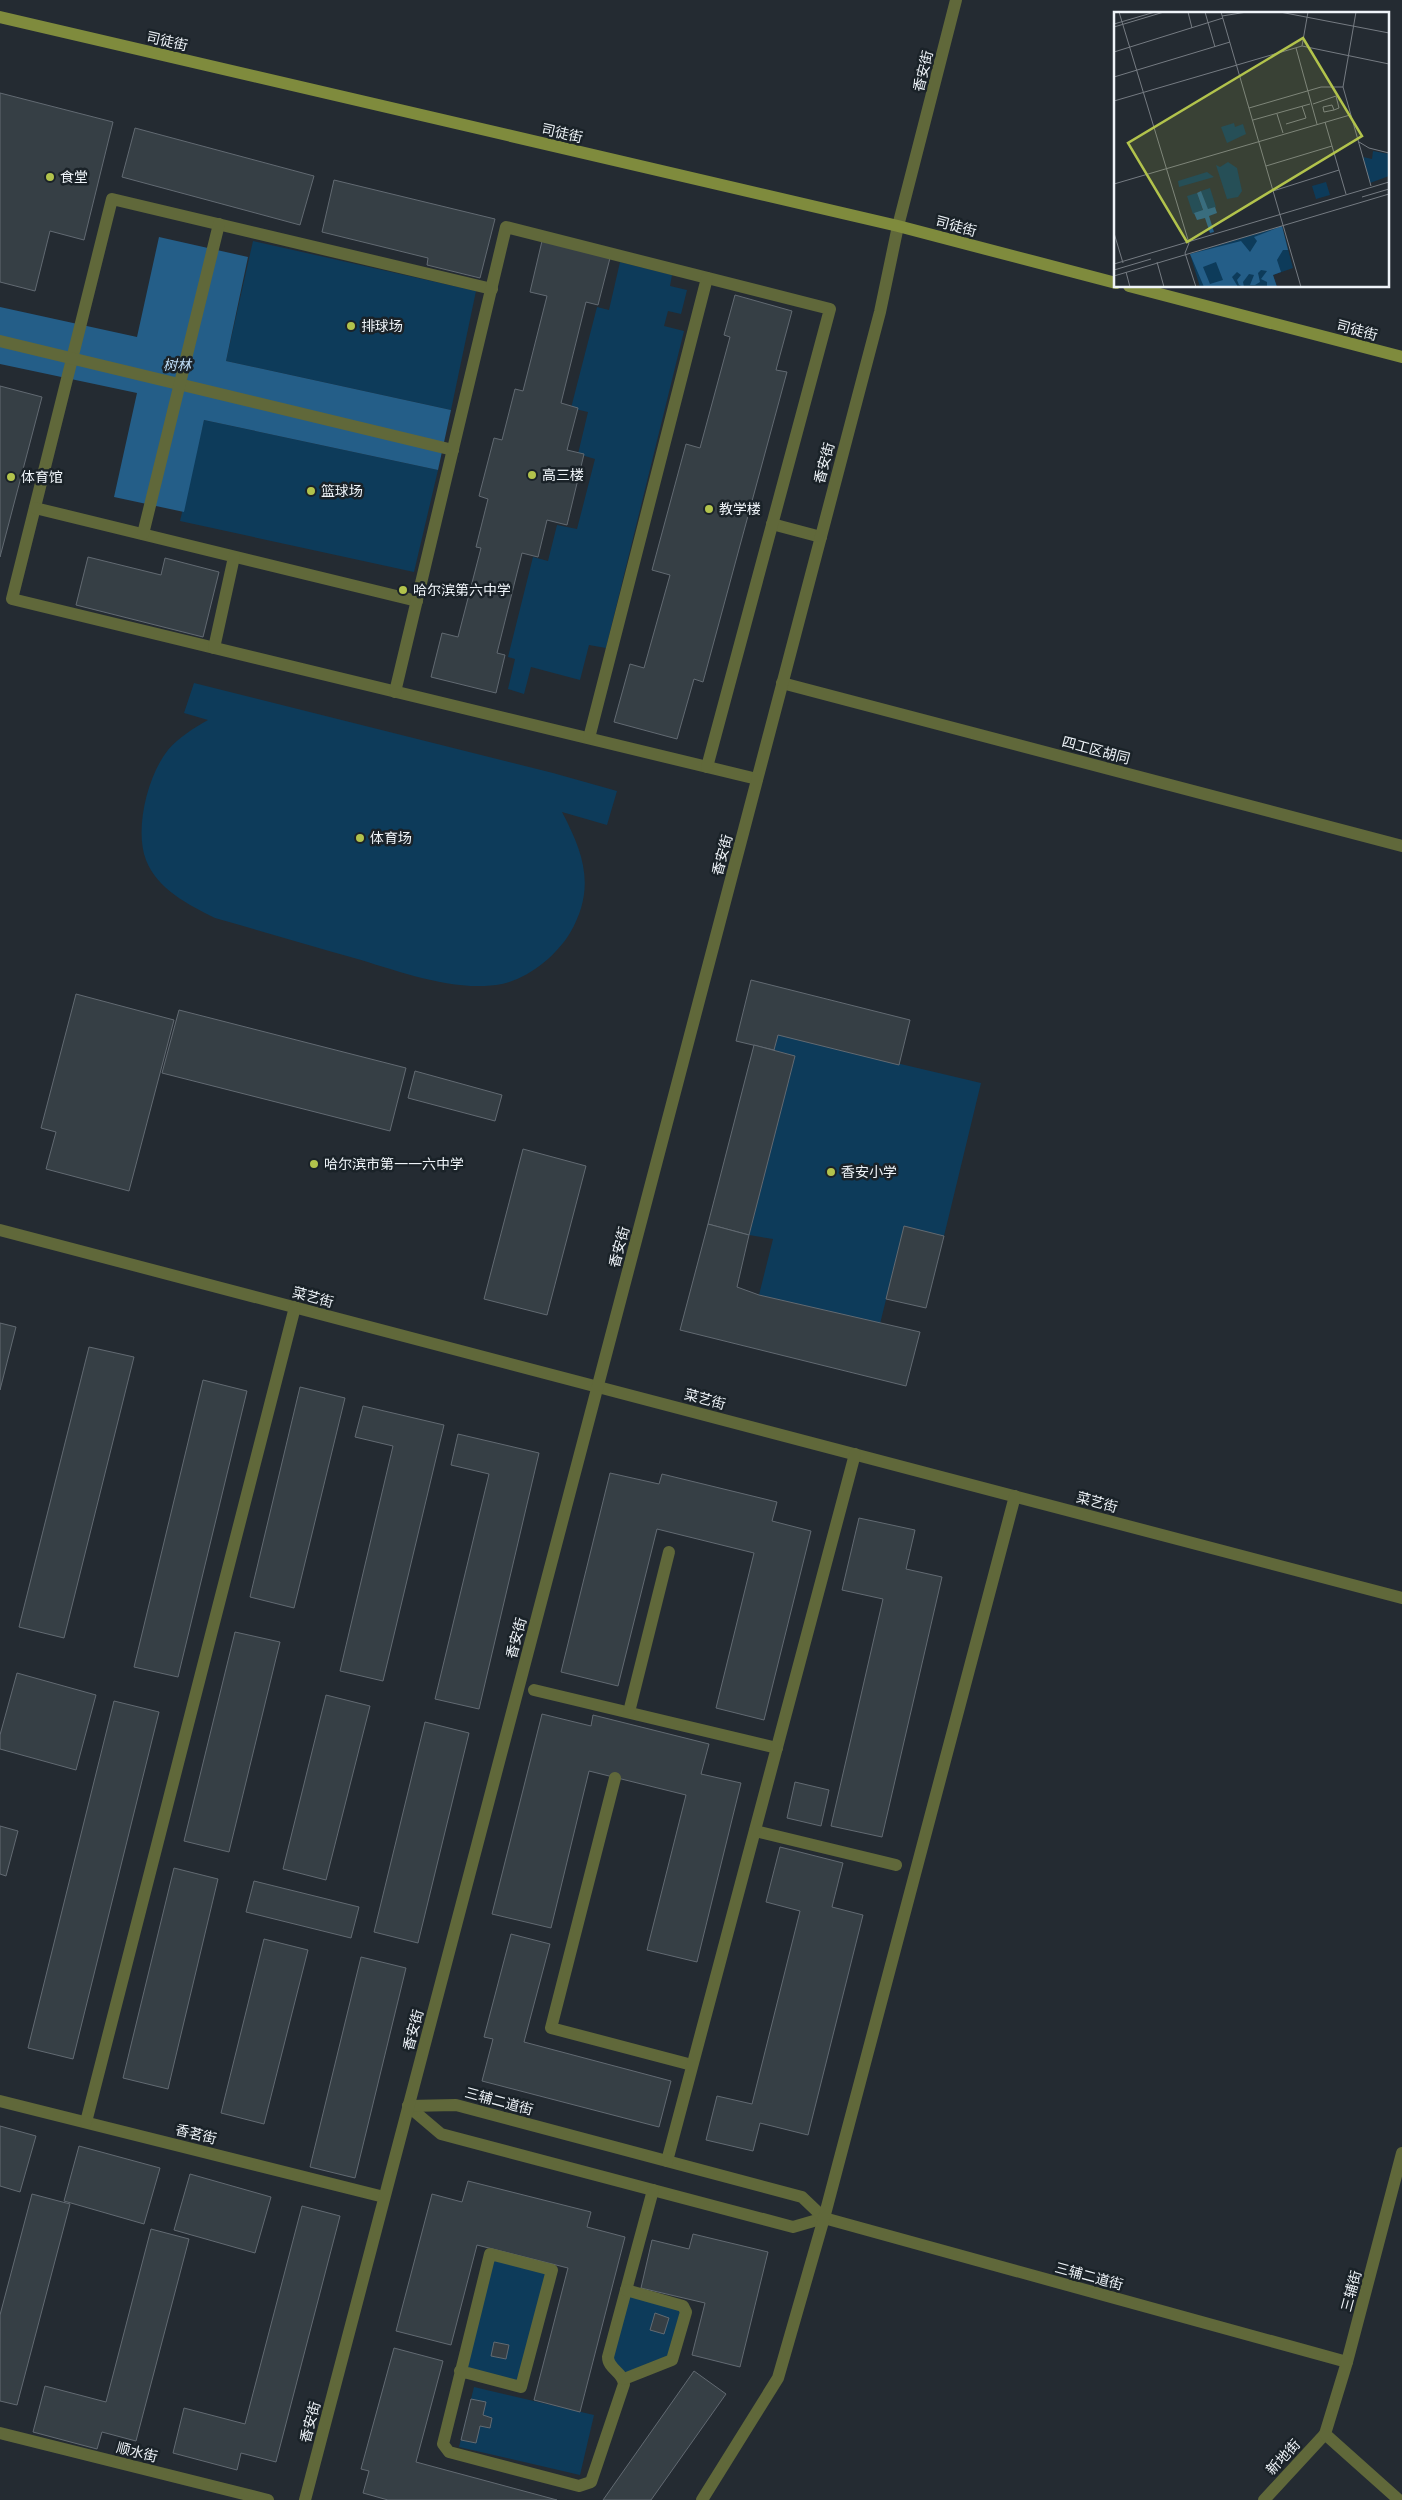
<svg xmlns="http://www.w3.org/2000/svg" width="1402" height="2500" font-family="Merriweather,'Noto Sans SC',serif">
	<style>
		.green { fill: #0d3b5a }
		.forest { fill: #245e88 }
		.building { fill: #363f45; stroke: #626a72 }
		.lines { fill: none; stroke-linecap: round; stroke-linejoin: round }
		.service { stroke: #60683a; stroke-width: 12 }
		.minor { stroke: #60683a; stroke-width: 12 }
		.tertiary { stroke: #60683a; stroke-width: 12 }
		.secondary { stroke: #7f8b3d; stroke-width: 12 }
		.poi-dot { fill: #b2c34c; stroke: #1a2228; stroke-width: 2 }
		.labels { text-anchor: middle; stroke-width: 5; stroke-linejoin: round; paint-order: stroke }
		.street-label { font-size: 14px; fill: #eff4f9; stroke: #1a2228 }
		.poi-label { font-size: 14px; fill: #eff4f9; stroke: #1a2228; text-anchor: start }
		.park-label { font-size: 14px; font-style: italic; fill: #c0def8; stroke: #1a2228 }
		.inset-road { fill: none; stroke: #757b82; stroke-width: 1 }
		.view { fill: #b2c34c; fill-opacity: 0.15; stroke: #b2c34c; stroke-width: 2.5 }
		.inset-edge { fill: none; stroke: #eff4f9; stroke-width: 2.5 }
	</style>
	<rect width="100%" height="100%" fill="#242b32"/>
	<!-- green -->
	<g class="green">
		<path d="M 253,241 L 476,291 L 451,410 L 226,361 Z"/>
		<path d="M 620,262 L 672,275 L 670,286 L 687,290 L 681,314 L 668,311 L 664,326 L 684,331 L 606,648 L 589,645 L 580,680 L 531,667 L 524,694 L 508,689 L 515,659 L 508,657 L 533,557 L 548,561 L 557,525 L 577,529 L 595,459 L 578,454 L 588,412 L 571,408 L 597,307 L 609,310 Z"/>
		<path d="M 204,420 L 438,470 L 414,572 L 180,521 Z"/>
		<path d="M 194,683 L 553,773 L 617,791 L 607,825 L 562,812 C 584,854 596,888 570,933 C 556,956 529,978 502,984 C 455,993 399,971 354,958 C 308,945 261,931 215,918 C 189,905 157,889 146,860 C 134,829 148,775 168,750 C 179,737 194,728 208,720 L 184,713 Z"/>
		<path d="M 778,1035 L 981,1083 L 944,1236 L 904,1226 L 880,1324 L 759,1295 L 773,1239 L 749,1235 L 794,1056 L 774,1050 Z"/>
		<path d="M 490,2254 L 552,2270 L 521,2387 L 460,2371 Z"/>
		<path d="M 626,2290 L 683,2306 L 675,2356 L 624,2379 L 608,2357 Z"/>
		<path d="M 474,2387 L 594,2415 L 580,2475 L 459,2447 Z"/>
	</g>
	<!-- forest -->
	<path class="forest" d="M 159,237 L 248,257 L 226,361 L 451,410 L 438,470 L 204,420 L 184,512 L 114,497 L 137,393 L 0,364 L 0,307 L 137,337 Z"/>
	<!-- building -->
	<g class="building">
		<path d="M 0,93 L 113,122 L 84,240 L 50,231 L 35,291 L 0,282 Z"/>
		<path d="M 135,128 L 314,176 L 300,225 L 122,177 Z"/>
		<path d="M 334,180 L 495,219 L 480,278 L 427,265 L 428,258 L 322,232 Z"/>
		<path d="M 542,241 L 610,258 L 598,305 L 586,302 L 561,403 L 578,408 L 567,450 L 584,454 L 567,525 L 547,520 L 538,557 L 522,553 L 497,653 L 505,655 L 496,693 L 431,677 L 442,633 L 458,637 L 481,548 L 476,547 L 488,499 L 479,496 L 494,438 L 502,440 L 515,389 L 523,391 L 547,296 L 530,292 Z"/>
		<path d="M 735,295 L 792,311 L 776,370 L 787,372 L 703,682 L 694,679 L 677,739 L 614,722 L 630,664 L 644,668 L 670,575 L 652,570 L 686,444 L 700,448 L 730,337 L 724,335 Z"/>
		<path d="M 0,386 L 42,397 L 0,557 Z"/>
		<path d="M 88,557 L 161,575 L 165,558 L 219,572 L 203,637 L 76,605 Z"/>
		<path d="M 751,980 L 910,1020 L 899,1065 L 778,1035 L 774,1050 L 736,1041 Z"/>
		<path d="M 76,994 L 174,1020 L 129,1191 L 46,1169 L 56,1132 L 41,1128 Z"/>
		<path d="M 179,1010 L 406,1068 L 390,1131 L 162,1073 Z"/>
		<path d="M 754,1045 L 795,1056 L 749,1235 L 708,1224 Z"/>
		<path d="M 415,1071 L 502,1095 L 495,1121 L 408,1098 Z"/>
		<path d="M 523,1149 L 586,1166 L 547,1315 L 484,1299 Z"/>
		<path d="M 708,1224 L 749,1235 L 737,1287 L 759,1295 L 920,1332 L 906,1386 L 680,1330 Z"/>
		<path d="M 904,1226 L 944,1236 L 926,1308 L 886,1299 Z"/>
		<path d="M 0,1323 L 16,1327 L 0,1390 Z"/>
		<path d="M 89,1347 L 134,1357 L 64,1638 L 19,1627 Z"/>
		<path d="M 203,1380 L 247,1391 L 178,1677 L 134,1667 Z"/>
		<path d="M 300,1387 L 345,1398 L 294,1608 L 250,1597 Z"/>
		<path d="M 363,1406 L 444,1425 L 383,1681 L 340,1671 L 393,1446 L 355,1437 Z"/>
		<path d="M 458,1434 L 539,1453 L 479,1709 L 435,1699 L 489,1474 L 451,1465 Z"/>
		<path d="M 610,1473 L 659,1484 L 662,1474 L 777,1502 L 772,1521 L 811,1531 L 764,1720 L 716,1708 L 754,1553 L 657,1529 L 618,1686 L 561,1672 Z"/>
		<path d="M 859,1518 L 915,1530 L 906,1569 L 942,1577 L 882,1837 L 831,1826 L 883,1599 L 842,1590 Z"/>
		<path d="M 235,1632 L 280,1642 L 229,1852 L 184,1841 Z"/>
		<path d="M 17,1673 L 96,1695 L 76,1770 L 0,1749 L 0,1735 Z"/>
		<path d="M 326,1695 L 370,1706 L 326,1880 L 283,1869 Z"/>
		<path d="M 114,1701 L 159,1712 L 73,2059 L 28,2048 Z"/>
		<path d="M 542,1714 L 591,1726 L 593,1715 L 709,1744 L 701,1774 L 741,1783 L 697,1962 L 647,1950 L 686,1795 L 589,1771 L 551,1928 L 492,1914 Z"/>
		<path d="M 425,1722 L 469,1733 L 418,1943 L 374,1932 Z"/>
		<path d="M 795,1782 L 829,1790 L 821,1826 L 787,1818 Z"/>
		<path d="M 0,1826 L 18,1831 L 6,1876 L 0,1874 Z"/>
		<path d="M 780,1847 L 843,1863 L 832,1907 L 863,1915 L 808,2135 L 760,2123 L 753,2151 L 706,2140 L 717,2096 L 752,2104 L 800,1911 L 766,1902 Z"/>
		<path d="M 174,1868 L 218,1879 L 168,2089 L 123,2078 Z"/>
		<path d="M 254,1881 L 359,1907 L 351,1938 L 246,1912 Z"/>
		<path d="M 511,1934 L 550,1944 L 524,2042 L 671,2081 L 659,2127 L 482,2081 L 493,2039 L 484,2037 Z"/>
		<path d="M 264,1939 L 308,1950 L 264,2124 L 221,2113 Z"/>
		<path d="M 361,1957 L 406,1968 L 355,2178 L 310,2167 Z"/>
		<path d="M 0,2126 L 36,2136 L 20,2192 L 0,2186 Z"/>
		<path d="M 79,2146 L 160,2168 L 144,2224 L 64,2201 Z"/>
		<path d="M 190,2174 L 271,2197 L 255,2253 L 174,2230 Z"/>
		<path d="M 468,2181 L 591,2212 L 587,2227 L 625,2237 L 580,2412 L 534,2400 L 568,2268 L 477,2245 L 451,2345 L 396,2331 L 432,2194 L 462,2202 Z"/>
		<path d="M 32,2194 L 70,2204 L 17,2405 L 0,2401 L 0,2315 Z"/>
		<path d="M 302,2206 L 340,2216 L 276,2462 L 241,2453 L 237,2470 L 173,2453 L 184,2408 L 245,2424 Z"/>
		<path d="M 151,2229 L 189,2239 L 136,2441 L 102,2432 L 97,2449 L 33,2432 L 45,2386 L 106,2402 Z"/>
		<path d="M 693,2234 L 768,2252 L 740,2367 L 692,2355 L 705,2303 L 641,2288 L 652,2240 L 689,2249 Z"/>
		<path d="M 655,2313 L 669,2318 L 664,2334 L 650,2330 Z"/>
		<path d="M 494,2342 L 509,2345 L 506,2359 L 491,2356 Z"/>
		<path d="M 394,2348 L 443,2361 L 416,2462 L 557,2500 L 388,2500 L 363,2493 L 369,2471 L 361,2469 Z"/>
		<path d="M 694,2371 L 726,2394 L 651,2500 L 603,2500 Z"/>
		<path d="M 471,2399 L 486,2402 L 483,2415 L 492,2418 L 490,2428 L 480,2426 L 476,2443 L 461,2440 Z"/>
	</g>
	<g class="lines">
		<!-- service -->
		<g class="service">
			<path d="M 492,289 L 112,199 L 12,599 L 757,779"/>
			<path d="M 0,341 L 453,450"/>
			<path d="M 35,508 L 417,601"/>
			<path d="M 772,524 L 821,537"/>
			<path d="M 143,534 L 219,224"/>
			<path d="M 214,648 L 234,557"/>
			<path d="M 782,683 L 1402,846"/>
			<path d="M 395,692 L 506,227 L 830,309 L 707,767"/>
			<path d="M 589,738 L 707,278"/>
		</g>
		<!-- minor -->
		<g class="minor">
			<path d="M 0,1230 L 1402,1598"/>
			<path d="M 534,1690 L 777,1748"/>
			<path d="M 629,1712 L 669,1552"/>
			<path d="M 615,1778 L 551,2028 L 692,2065"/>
			<path d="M 755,1831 L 896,1865"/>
			<path d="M 0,2101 L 384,2197"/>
			<path d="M 408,2106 L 441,2134 L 793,2227 L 824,2218 L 1347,2362"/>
			<path d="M 408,2106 L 456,2105 L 802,2197 L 824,2218"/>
			<path d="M 86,2122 L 295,1307"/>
			<path d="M 667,2161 L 855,1454"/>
			<path d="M 460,2371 L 521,2387 L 552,2270 L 490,2254 L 443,2444 L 449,2452 L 579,2486 L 591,2482 L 624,2384 C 623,2372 608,2369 608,2357 L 653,2190"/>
			<path d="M 624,2379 L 672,2360 L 686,2312 L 683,2306 L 626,2290"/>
			<path d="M 0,2433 L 268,2500"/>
			<path d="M 702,2500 L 778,2378 L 824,2218 L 1015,1496"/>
			<path d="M 1264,2500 L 1325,2434"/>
		</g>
		<!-- tertiary -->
		<g class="tertiary">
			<path d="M 305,2500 L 880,312 L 898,226 L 956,0"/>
			<path d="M 1399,2500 L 1325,2434 L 1347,2362 L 1402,2153"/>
		</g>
		<!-- secondary -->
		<g class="secondary">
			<path d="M 0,17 L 898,226 L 1116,283"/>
			<path d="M 1129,286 L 1402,357"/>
		</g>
	</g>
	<!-- markers -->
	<g class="poi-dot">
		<circle cx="50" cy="177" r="5"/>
		<circle cx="351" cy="326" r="5"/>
		<circle cx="532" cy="475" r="5"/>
		<circle cx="11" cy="477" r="5"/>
		<circle cx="311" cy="491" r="5"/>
		<circle cx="709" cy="509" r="5"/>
		<circle cx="403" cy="590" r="5"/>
		<circle cx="360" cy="838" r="5"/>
		<circle cx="314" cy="1164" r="5"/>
		<circle cx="831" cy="1172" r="5"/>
	</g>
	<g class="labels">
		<!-- street labels -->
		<g class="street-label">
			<text transform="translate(167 41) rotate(13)" y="5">司徒街</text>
			<text transform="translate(923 71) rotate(-76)" y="5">香安街</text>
			<text transform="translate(562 133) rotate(13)" y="5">司徒街</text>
			<text transform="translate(956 226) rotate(15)" y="5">司徒街</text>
			<text transform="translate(1357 330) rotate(15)" y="5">司徒街</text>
			<text transform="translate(824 463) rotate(-75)" y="5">香安街</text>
			<text transform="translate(1096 750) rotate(15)" y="5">四工区胡同</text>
			<text transform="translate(722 855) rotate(-75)" y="5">香安街</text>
			<text transform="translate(619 1247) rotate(-75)" y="5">香安街</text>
			<text transform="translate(313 1297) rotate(15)" y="5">菜艺街</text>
			<text transform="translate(705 1399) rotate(15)" y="5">菜艺街</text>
			<text transform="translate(1097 1502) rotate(15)" y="5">菜艺街</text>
			<text transform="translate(516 1638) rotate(-75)" y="5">香安街</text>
			<text transform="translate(413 2030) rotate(-75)" y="5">香安街</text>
			<text transform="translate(499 2101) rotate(15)" y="5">三辅二道街</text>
			<text transform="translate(196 2134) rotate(14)" y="5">香茗街</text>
			<text transform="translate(1089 2276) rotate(15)" y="5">三辅二道街</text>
			<text transform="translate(1351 2291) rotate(-75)" y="5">三辅街</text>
			<text transform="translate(310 2422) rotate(-75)" y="5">香安街</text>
			<text transform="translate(137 2452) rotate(14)" y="5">顺水街</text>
			<text transform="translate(1283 2457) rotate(-47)" y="5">新地街</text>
		</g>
		<!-- poi labels -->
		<g class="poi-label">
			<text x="60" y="182">食堂</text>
			<text x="361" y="331">排球场</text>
			<text x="542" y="480">高三楼</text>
			<text x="21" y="482">体育馆</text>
			<text x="321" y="496">篮球场</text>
			<text x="719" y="514">教学楼</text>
			<text x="413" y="595">哈尔滨第六中学</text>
			<text x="370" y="843">体育场</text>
			<text x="324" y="1169">哈尔滨市第一一六中学</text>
			<text x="841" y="1177">香安小学</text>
		</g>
		<!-- park labels -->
		<g class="park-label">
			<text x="177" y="370">树林</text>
		</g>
	</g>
	<!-- overview -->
	<g transform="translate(1114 12)">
		<rect width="275" height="275" fill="#242b32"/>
		<path d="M 120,111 L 121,115 L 129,112 L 132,122 L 113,131 L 107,115 ZM 259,139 L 275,142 L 275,164 L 256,171 L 249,145 L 258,147 ZM 114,150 L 123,156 L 128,179 L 124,185 L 113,187 L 102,153 L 106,155 ZM 93,160 L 100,165 L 65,175 L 64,169 ZM 212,170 L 216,183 L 202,187 L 198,174 ZM 96,176 L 102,195 L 94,198 L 87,179 ZM 83,181 L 89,199 L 79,202 L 73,184 ZM 168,214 L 179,256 L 159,263 L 163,275 L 86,275 L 76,242 Z" fill="#0d3b5a"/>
		<path d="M 87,179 L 94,197 L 101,195 L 103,201 L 95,204 L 100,220 L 96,221 L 91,206 L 83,208 L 80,201 L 89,198 L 83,181 ZM 168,214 L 174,238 L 169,238 L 163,248 L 167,260 L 159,263 L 163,275 L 153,275 L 153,270 L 147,267 L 153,259 L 147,258 L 144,261 L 146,270 L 141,273 L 136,273 L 140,263 L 135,262 L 129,270 L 130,275 L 125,273 L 123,268 L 127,263 L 123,260 L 118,265 L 124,275 L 90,275 L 76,242 L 127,229 L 136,240 L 143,229 L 140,225 ZM 102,250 L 109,268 L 96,272 L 89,255 Z" fill="#245e88" fill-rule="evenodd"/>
		<path class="inset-road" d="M 5,0 L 75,231M 74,0 L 78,16M 91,0 L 101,35M 107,0 L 187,275M 166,0 L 275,21M 242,0 L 229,75 L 257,174M 108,4 L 133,0M 0,12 L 41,0M 0,15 L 50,0M 188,34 L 194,0M 182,36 L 203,112M 0,40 L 109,6M 0,65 L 116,30M 0,89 L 188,34 L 275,52M 199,92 L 222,84 L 225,96 L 220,98 L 210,100 L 209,95 L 218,93 L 220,98M 135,96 L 207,75 L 229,75M 163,102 L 169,121M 139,108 L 196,92M 211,110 L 232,182M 172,112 L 192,106 L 188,94M 245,130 L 255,136 L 275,141M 152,154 L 218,134M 0,172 L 236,103M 159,179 L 225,158M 248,185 L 275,177M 0,221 L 9,251M 75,231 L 71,241 L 82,275M 43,250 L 50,275M 0,252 L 275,170M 0,258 L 37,247M 12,260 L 16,275M 0,264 L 275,182"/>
		<path class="view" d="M 189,26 L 248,124 L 73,230 L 14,131 Z"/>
		<rect width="275" height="275" class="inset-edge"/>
	</g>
</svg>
